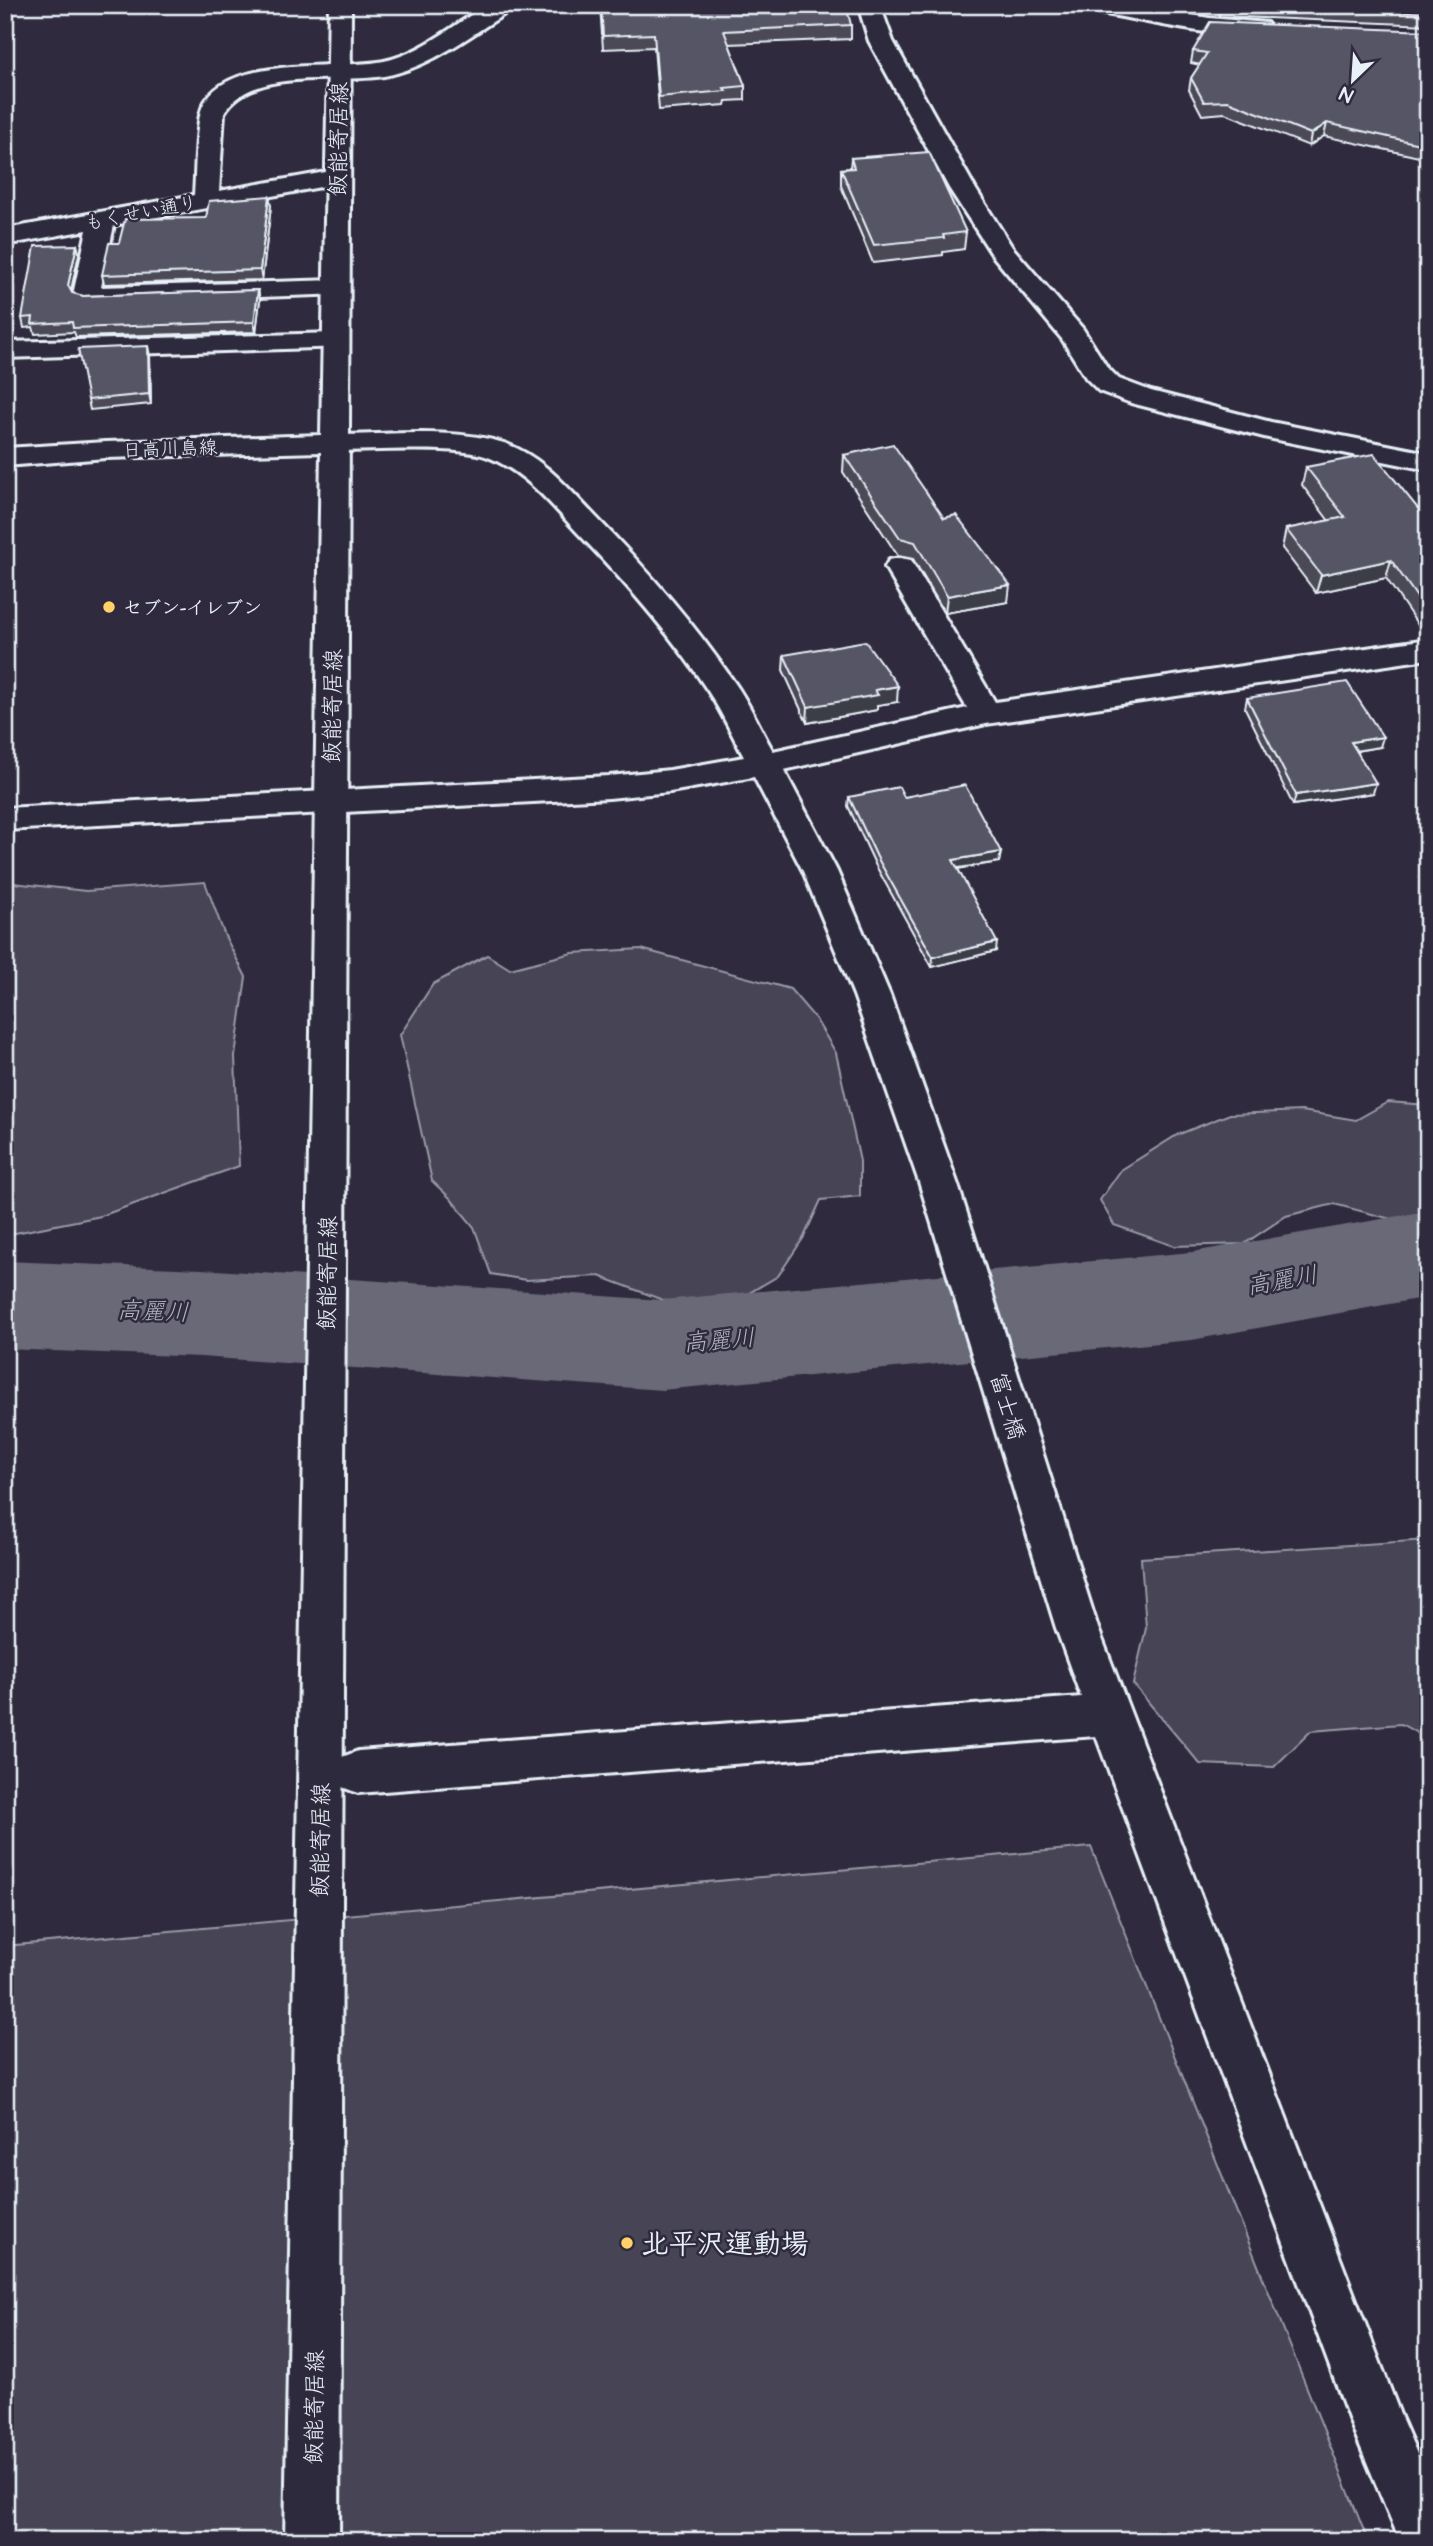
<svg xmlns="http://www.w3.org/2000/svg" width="1433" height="2546" font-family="'Architects Daughter','Klee One',sans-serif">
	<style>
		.green { fill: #464455; stroke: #979aa6; stroke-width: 2 }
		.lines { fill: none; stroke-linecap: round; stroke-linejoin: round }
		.river { fill: #696978; fill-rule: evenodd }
		.minor-casing { stroke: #e8f1f8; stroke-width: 6 }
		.major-casing { stroke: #e8f1f8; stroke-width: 6 }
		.minor { fill: #2f2a3d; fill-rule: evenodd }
		.major { fill: #2f2a3d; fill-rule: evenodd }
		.wall { fill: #4b4957; stroke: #e8f1f8; stroke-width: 2 }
		.shaded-wall { fill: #3d3c47; stroke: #e8f1f8; stroke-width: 2 }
		.building { fill: #575565; stroke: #e8f1f8; stroke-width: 2 }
		.poi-dot { fill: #ffd166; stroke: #2f2a3d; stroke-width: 2.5 }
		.labels { text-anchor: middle; stroke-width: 5; stroke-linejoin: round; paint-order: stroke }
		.far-street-label { font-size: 19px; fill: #e8f1f8; stroke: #2f2a3d }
		.far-poi-label { font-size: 19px; font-weight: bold; fill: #e8f1f8; stroke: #2f2a3d; text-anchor: start }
		.street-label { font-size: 23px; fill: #e8f1f8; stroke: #2f2a3d }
		.water-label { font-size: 24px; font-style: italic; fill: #afb4be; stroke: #2f2a3d }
		.near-poi-label { font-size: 28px; font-weight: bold; fill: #e8f1f8; stroke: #2f2a3d; text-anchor: start }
	</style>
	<rect width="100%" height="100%" fill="#2f2a3d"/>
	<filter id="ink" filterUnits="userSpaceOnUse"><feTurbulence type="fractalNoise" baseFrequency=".0143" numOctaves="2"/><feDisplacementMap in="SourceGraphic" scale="14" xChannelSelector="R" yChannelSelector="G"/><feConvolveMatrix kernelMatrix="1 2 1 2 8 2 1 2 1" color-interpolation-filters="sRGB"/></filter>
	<g filter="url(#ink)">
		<!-- green -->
		<g class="green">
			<path d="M 205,882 L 225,936 L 246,977 L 235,1056 L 239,1166 L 101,1216 L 5,1235 L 5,889 L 13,883 L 86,891 Z"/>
			<path d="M 641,949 L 790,989 L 815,1018 L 836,1053 L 860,1161 L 860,1196 L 821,1200 L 804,1237 L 778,1276 L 737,1300 L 684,1308 L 599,1276 L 526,1280 L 491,1274 L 474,1227 L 450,1198 L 432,1181 L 400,1035 L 433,984 L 487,955 L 510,969 L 572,953 Z"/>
			<path d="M 1388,1102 L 1428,1105 L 1428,1212 L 1391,1219 L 1334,1204 L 1286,1216 L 1244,1244 L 1174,1246 L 1114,1225 L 1100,1200 L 1121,1170 L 1177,1135 L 1230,1114 L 1302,1111 L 1356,1120 Z"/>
			<path d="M 1428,1540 L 1428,1739 L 1401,1724 L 1311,1731 L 1274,1767 L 1200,1764 L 1133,1684 L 1146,1628 L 1141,1558 Z"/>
			<path d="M 1091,1847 L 1368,2541 L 5,2541 L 5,1946 Z"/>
		</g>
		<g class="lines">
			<!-- river -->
			<path class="river" d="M 1428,1211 L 1428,1297 L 1192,1340 L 662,1390 L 201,1357 L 5,1349 L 5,1261 L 201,1269 L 662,1300 L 1192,1252 Z"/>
			<!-- minor casing -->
			<g class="minor-casing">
				<g id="minor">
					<path d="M 487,5 L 514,5 L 511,10 C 472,34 430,68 384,76 C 337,84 251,66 224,113 L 219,191 L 337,170 L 346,172 L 349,177 L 346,182 L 337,184 L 114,225 L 101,287 L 336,280 L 345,282 L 349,288 L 345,294 L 86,303 L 77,301 L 73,295 L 87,230 L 5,245 L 5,229 L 194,195 C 196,169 195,141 200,115 C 213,52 338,71 384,61 C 420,54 455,24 487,5 Z"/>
					<path d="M 858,5 L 880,5 L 893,41 L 975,188 L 1012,247 L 1083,329 L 1107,367 L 1119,379 L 1151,391 L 1271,422 L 1428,453 L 1428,470 L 1268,438 L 1131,403 L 1099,391 L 1086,378 L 1062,339 L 993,256 L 949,188 L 869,41 Z"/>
					<path d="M 1084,5 L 1136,5 L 1209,18 L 1267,23 L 1271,28 L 1267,33 C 1229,42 1137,19 1095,12 L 1087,10 Z"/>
					<path d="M 336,333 L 346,335 L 349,341 L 346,347 L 5,358 L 5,342 Z"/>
					<path d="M 335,435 C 390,435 451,427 504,443 C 542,456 568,488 594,515 C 645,567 693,622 734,682 C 749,703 760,728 773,751 L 967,708 L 885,567 L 889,560 L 900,558 L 911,560 L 915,567 L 995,702 L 1428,639 L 1428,659 L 986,724 L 784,770 L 837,871 L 890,995 L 958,1185 L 1098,1628 L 1401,2417 L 1428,2479 L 1428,2541 L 1400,2541 L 1351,2424 L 1096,1736 L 358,1793 L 342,1787 L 336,1772 L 342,1757 L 358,1751 L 1081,1697 L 1056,1628 L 920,1185 L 854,995 L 803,871 L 754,777 L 670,792 L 609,798 L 5,830 L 5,808 L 609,776 L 670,770 L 744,757 C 732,735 722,712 708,691 C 671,634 624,581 577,532 C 550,503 525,472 488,457 C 457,445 372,451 335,451 L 325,449 L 321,443 L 325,437 Z"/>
				</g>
			</g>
			<!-- major casing -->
			<g class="major-casing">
				<path id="major" d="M 329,5 L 351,5 L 339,2541 L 285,2541 L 321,452 L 106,458 L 5,466 L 5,448 L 106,442 L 321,435 Z"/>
			</g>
			<!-- minor -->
			<use href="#minor" class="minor"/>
			<!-- major -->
			<use href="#major" class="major"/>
		</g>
		<!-- wall -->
		<g class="wall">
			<path d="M 600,5 L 851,25 L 851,39 L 729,44 L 745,86 L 745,100 L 726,101 L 725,105 L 659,110 L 654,47 L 603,49 Z"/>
			<path d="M 1221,5 L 1428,5 L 1428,25 L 1219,16 Z"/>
			<path d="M 1428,31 L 1428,159 L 1324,136 L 1309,146 L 1225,113 L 1202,115 L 1189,90 L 1191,78 L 1200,65 L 1191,63 L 1193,51 Z"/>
			<path d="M 851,158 L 966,232 L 964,249 L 943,252 L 943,255 L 873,263 L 841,186 L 841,169 L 850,168 Z"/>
			<path d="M 271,206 L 262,280 L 104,284 L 102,275 L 119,243 L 206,218 Z"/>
			<path d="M 77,245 L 79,254 L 71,291 L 72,293 L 83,296 L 258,290 L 260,300 L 256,332 L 76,337 L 74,332 L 35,334 L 33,327 L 24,328 L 22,318 Z"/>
			<path d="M 150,356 L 151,404 L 90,410 L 88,400 Z"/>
			<path d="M 844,455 L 944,518 L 1008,602 L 945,613 L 913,559 L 898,556 L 843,472 Z"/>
			<path d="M 1306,467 L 1428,521 L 1428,627 L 1420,628 L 1386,578 L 1316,593 L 1282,548 L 1286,529 L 1329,521 L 1302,485 Z"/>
			<path d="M 784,655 L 897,702 L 877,705 L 877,710 L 807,723 L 783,670 Z"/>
			<path d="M 1247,698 L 1380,747 L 1356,751 L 1373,793 L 1293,805 L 1245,708 Z"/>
			<path d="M 849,797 L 904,797 L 1001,852 L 999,862 L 958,869 L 996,951 L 932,967 L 876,866 L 848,806 Z"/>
		</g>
		<!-- shaded-wall -->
		<g class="shaded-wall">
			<path d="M 1327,123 L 1324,136 L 1309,146 L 1311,134 Z"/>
			<path d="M 269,196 L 271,206 L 262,280 L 260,270 Z"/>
			<path d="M 77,245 L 79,254 L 70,294 L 68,285 Z"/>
			<path d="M 258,290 L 260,300 L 256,332 L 254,322 Z"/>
			<path d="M 148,346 L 150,356 L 151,404 L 149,394 Z"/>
			<path d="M 1391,560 L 1386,578 L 1316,593 L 1321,575 Z"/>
			<path d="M 1010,585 L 1008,602 L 945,613 L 947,596 Z"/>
			<path d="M 1426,610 L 1428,610 L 1428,627 L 1420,628 Z"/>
			<path d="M 898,686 L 897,702 L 877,705 L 877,710 L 807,723 L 808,707 L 875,690 Z"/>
			<path d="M 1383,737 L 1380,747 L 1348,752 L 1351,742 Z"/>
			<path d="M 1376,783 L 1373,793 L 1293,805 L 1296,795 Z"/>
			<path d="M 1001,852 L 999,862 L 952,869 L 953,860 Z"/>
			<path d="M 997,942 L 996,951 L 932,967 L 933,957 Z"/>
		</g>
		<!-- building -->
		<g class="building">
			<path d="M 601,5 L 846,5 L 851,25 L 724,31 L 745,86 L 724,88 L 726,91 L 659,97 L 654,34 L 603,36 Z"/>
			<path d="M 1257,5 L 1428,5 L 1428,13 Z"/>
			<path d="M 1210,22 L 1428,31 L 1428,146 L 1327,123 L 1311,134 L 1228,101 L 1204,102 L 1191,78 L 1207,53 L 1193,51 Z"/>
			<path d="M 929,152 L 966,232 L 943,235 L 944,238 L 874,245 L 841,169 L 854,168 L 851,158 Z"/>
			<path d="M 269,196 L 260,270 L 102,275 L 109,243 L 119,243 L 125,219 L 206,218 L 209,201 Z"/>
			<path d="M 77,245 L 68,285 L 72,293 L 83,296 L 258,290 L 254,322 L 73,328 L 72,322 L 32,324 L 33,317 L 22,318 L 35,246 Z"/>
			<path d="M 148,346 L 149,394 L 88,400 L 78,349 Z"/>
			<path d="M 893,444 L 944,518 L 956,515 L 1010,585 L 947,596 L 915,542 L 900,538 L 844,455 Z"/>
			<path d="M 1374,454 L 1428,521 L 1428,610 L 1426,610 L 1391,560 L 1321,575 L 1286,529 L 1345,517 L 1306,467 Z"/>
			<path d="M 865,641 L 898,686 L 875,690 L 878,695 L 808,707 L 784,655 Z"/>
			<path d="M 1347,682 L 1383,737 L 1351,742 L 1376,783 L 1296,795 L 1247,698 Z"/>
			<path d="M 965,785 L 1001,852 L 953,860 L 997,942 L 933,957 L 877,857 L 849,797 L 899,787 L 904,797 Z"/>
		</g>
	</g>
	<!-- markers -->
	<g class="poi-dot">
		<circle cx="109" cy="607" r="7"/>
		<circle cx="627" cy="2243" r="7"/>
	</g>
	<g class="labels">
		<!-- far-street labels -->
		<g class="far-street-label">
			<text transform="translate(141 212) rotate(-11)" y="7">もくせい通り</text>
			<text transform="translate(170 448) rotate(-2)" y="7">日高川島線</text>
		</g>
		<!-- far-poi labels -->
		<g class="far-poi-label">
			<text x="123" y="614">セブン-イレブン</text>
		</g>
		<!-- street labels -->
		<g class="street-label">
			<text transform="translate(338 139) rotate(-89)" y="8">飯能寄居線</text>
			<text transform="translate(332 706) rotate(-89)" y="8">飯能寄居線</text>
			<text transform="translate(327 1273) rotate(-89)" y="8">飯能寄居線</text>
			<text transform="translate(1008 1406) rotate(73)" y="8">富士橋</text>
			<text transform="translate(320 1840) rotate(-89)" y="8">飯能寄居線</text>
			<text transform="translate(314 2407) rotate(-89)" y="8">飯能寄居線</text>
		</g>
		<!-- water labels -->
		<g class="water-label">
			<text transform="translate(1282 1280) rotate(-10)" y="8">高麗川</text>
			<text transform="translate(153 1311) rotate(2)" y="8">高麗川</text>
			<text transform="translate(719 1340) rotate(-5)" y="8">高麗川</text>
		</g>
		<!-- near-poi labels -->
		<g class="near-poi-label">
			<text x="641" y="2253">北平沢運動場</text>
		</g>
	</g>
	<!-- margin -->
	<rect width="1433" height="2546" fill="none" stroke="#2f2a3d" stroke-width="28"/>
	<rect x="14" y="14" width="1405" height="2518" fill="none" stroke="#e8f1f8" stroke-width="2.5" filter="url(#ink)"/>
	<!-- north arrow -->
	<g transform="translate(1353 80) rotate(205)" stroke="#2f2a3d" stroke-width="5" paint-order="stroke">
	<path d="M0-5L12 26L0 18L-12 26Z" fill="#e8f1f8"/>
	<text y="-10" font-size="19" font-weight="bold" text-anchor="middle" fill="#e8f1f8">N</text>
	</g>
</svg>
